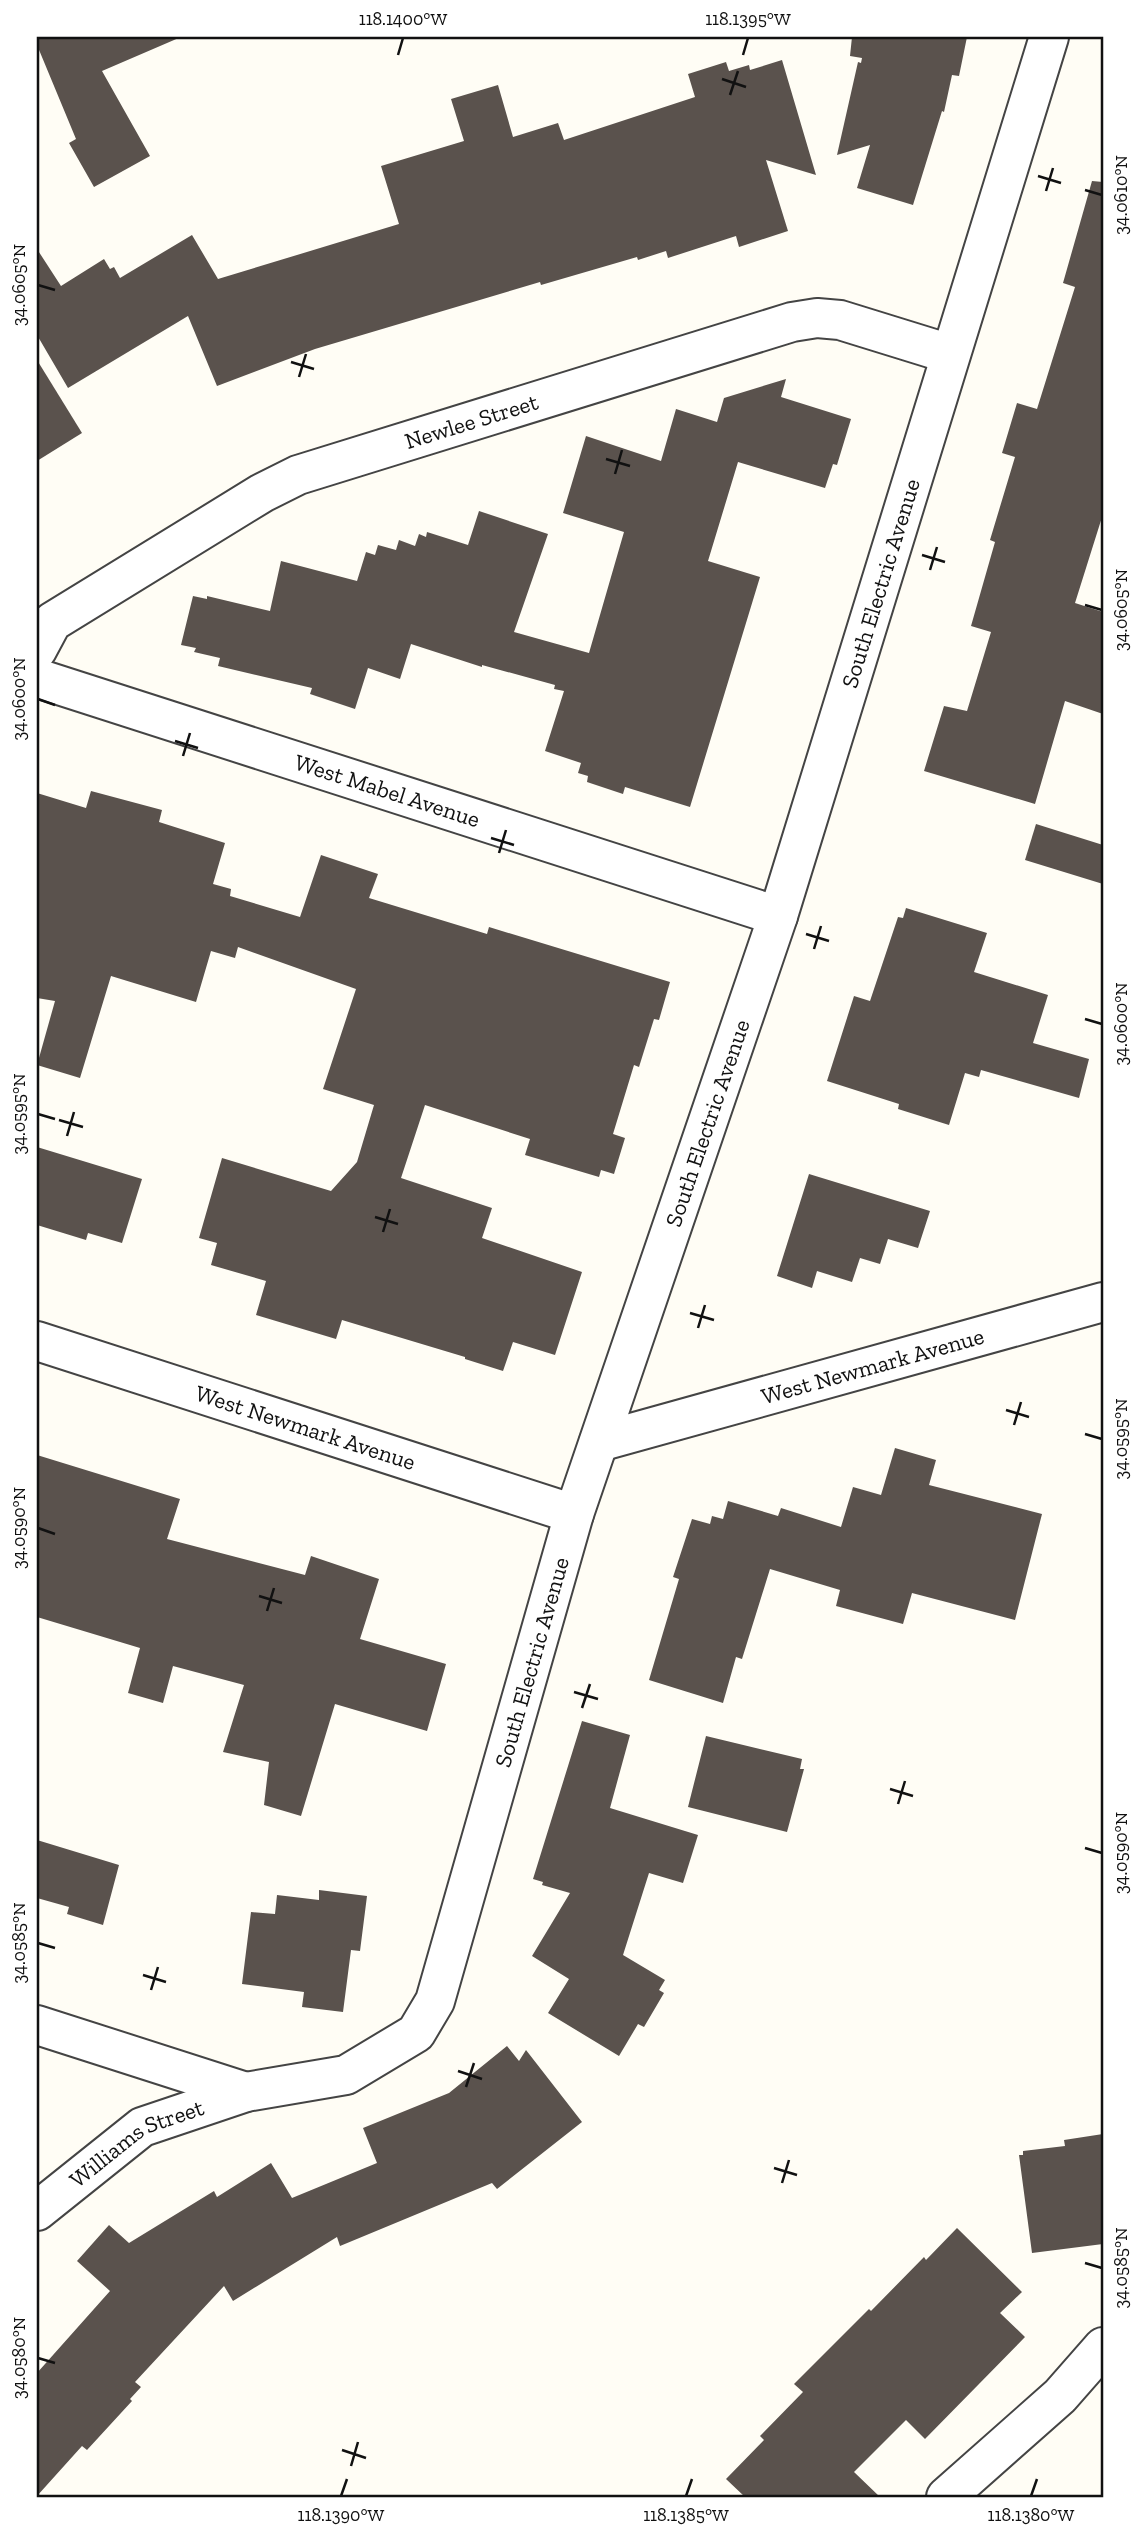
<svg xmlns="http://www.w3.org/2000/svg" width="1140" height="2534" font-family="'Zilla Slab',serif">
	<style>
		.building { fill: #5a524d }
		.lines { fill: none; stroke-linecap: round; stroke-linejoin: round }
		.street-casing { stroke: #444; stroke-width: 42 }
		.street { stroke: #fff; stroke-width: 38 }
		.ticks { fill: none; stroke: #111; stroke-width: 2.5 }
		.labels { text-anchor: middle; stroke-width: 7; stroke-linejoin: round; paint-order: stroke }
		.street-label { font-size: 23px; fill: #111; stroke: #fff }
		.neatline { fill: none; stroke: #111; stroke-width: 2.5 }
		.ticks-label { font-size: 18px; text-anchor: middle; fill: #111 }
	</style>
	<rect width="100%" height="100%" fill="#fffdf5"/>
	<!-- building -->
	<g class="building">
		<path d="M 37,37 L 181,37 L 102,71 L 150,156 L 94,187 L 69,143 L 76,139 L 37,45 Z"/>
		<path d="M 852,37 L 967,37 L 959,76 L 952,75 L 944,112 L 942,111 L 913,205 L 857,188 L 870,145 L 837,155 L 858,62 L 861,63 L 862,58 L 850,56 Z"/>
		<path d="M 782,60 L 816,175 L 766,160 L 788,231 L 739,247 L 736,236 L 668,258 L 666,251 L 638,260 L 637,257 L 541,285 L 540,282 L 315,349 L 217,386 L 188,316 L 68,388 L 37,335 L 37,249 L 61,286 L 104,259 L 110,269 L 114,267 L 120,278 L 192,235 L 218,279 L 399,224 L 381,166 L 464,141 L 451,99 L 498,85 L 513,137 L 558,123 L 564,140 L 695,97 L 688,74 L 726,62 L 729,71 L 749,65 L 750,70 Z"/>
		<path d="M 1092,181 L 1103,182 L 1103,514 L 1075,603 L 1103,612 L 1103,714 L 1065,701 L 1035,804 L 924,771 L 944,706 L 967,711 L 991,632 L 971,626 L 995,542 L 990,540 L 1015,457 L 1002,453 L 1017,403 L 1037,409 L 1075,287 L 1063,283 Z"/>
		<path d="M 37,360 L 82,433 L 37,461 Z"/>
		<path d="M 786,379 L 781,397 L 851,419 L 837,465 L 833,464 L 825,488 L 738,462 L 708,561 L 760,577 L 690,807 L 625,787 L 623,794 L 587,782 L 588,776 L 578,773 L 581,763 L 545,751 L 564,691 L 554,689 L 555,685 L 482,665 L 482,667 L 411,644 L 400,679 L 368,668 L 355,709 L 310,694 L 312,688 L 218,666 L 220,658 L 194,652 L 196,648 L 181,645 L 193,596 L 207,599 L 207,596 L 270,611 L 281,561 L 357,581 L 366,552 L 375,555 L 378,545 L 396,550 L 399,540 L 415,546 L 419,534 L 426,537 L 427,532 L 468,545 L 479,511 L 548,534 L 514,632 L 589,653 L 624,532 L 563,513 L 586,436 L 661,461 L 676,409 L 717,422 L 724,398 Z"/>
		<path d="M 91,791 L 162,810 L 159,822 L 225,843 L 213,884 L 231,889 L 230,896 L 300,917 L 321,855 L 378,874 L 369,898 L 487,934 L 489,927 L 670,982 L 659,1020 L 654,1019 L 639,1067 L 634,1065 L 613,1134 L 625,1138 L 614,1174 L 601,1170 L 599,1177 L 525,1155 L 530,1139 L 425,1105 L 401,1178 L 492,1208 L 482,1238 L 582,1272 L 555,1355 L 513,1342 L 503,1371 L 465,1359 L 465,1357 L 342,1320 L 336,1339 L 256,1315 L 266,1281 L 211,1265 L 217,1243 L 199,1238 L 222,1158 L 331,1191 L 357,1162 L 374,1105 L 323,1089 L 356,989 L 238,947 L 235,958 L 211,951 L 196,1002 L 111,976 L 80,1078 L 37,1065 L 55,1001 L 37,998 L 37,793 L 86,808 Z"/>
		<path d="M 1036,824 L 1103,845 L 1103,884 L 1025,860 Z"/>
		<path d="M 906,908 L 987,933 L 974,972 L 1048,995 L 1033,1043 L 1089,1059 L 1079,1098 L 981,1070 L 979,1077 L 965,1073 L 949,1125 L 898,1109 L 899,1104 L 827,1081 L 854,996 L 870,1001 L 898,917 L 903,918 Z"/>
		<path d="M 37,1147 L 142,1179 L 122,1243 L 88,1233 L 86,1240 L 37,1225 Z"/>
		<path d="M 809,1174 L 930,1211 L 918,1248 L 888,1239 L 880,1264 L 860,1258 L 852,1282 L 817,1271 L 812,1288 L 777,1276 Z"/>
		<path d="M 895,1448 L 936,1460 L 929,1485 L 1042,1514 L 1015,1620 L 912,1593 L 903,1624 L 836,1606 L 840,1590 L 770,1569 L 742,1659 L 736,1657 L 723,1703 L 649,1680 L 679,1579 L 673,1577 L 692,1519 L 710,1524 L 712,1516 L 723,1519 L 728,1501 L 778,1516 L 781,1508 L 841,1527 L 853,1487 L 881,1495 Z"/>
		<path d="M 37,1455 L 180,1499 L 167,1539 L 305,1575 L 311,1556 L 379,1579 L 360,1639 L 446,1664 L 427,1731 L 335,1704 L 301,1816 L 264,1805 L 269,1762 L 223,1752 L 244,1685 L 173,1666 L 163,1703 L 128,1693 L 140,1648 L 37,1617 Z"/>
		<path d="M 582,1721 L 630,1735 L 610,1808 L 698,1835 L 683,1883 L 649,1873 L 623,1955 L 665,1980 L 659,1990 L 664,1993 L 644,2027 L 638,2024 L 619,2056 L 548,2013 L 569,1979 L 532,1956 L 570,1893 L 542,1885 L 543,1882 L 533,1879 Z"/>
		<path d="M 706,1736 L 802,1759 L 800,1769 L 804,1769 L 787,1832 L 688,1807 Z"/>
		<path d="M 37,1840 L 119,1865 L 103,1925 L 67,1914 L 69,1907 L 37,1898 Z"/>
		<path d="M 319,1890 L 367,1896 L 360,1951 L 351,1950 L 343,2012 L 302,2007 L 304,1992 L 242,1984 L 251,1912 L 275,1914 L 277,1895 L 319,1900 Z"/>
		<path d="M 507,2046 L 519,2061 L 526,2050 L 582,2122 L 497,2189 L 492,2183 L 340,2246 L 337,2237 L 233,2301 L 224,2286 L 135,2382 L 141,2387 L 130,2399 L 132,2401 L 87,2450 L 82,2446 L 37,2496 L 37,2373 L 110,2291 L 77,2261 L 109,2225 L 129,2243 L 214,2191 L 217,2197 L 271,2163 L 292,2198 L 377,2163 L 363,2128 L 449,2093 Z"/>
		<path d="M 1103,2134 L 1103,2244 L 1032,2253 L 1019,2155 L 1023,2155 L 1023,2151 L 1065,2146 L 1064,2140 Z"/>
		<path d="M 957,2228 L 1022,2292 L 1000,2313 L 1025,2337 L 925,2439 L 906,2420 L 854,2472 L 880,2497 L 745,2497 L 726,2479 L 764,2440 L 760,2436 L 803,2392 L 794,2384 L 869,2309 L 871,2311 L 924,2257 L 926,2260 Z"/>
	</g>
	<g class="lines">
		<!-- street casing -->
		<g class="street-casing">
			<g id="street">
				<path id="s1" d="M 37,650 L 52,622 L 262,493 L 298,475 L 792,322 L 817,318 L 840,320 L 950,354"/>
				<path id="s2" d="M 37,678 L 778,916"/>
				<path id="s3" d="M 37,1341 L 574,1514"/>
				<path id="s4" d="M 599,1442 L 1103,1302"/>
				<path d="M 37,2025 L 246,2092"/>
				<path id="s5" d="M 37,2211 L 142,2127 L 246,2092 L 346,2075 L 416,2033 L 435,2001 L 574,1514 L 778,916 L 1049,37"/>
				<path d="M 946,2497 L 1060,2396 L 1103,2347"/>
			</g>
		</g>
		<!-- street -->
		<use href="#street" class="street"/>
	</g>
	<!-- ticks -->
	<path class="ticks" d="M 398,55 L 403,38M 743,55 L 748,38M 722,79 L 746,87M 730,95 L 738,71M 1038,176 L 1061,183M 1085,190 L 1102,195M 1046,191 L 1053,168M 38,285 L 55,290M 291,362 L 314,369M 299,377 L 306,354M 606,459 L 630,466M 615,474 L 622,450M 922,555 L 945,562M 930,570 L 937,547M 1085,605 L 1102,610M 38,699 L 55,705M 175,741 L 198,748M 183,756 L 190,733M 491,838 L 514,845M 499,853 L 506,830M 806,934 L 829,941M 814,949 L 821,926M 1085,1019 L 1102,1024M 38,1114 L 55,1119M 59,1120 L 83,1127M 67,1136 L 74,1112M 375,1217 L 398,1224M 383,1232 L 390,1209M 690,1313 L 714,1320M 698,1328 L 705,1305M 1006,1410 L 1029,1417M 1014,1425 L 1021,1402M 1085,1434 L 1102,1439M 38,1528 L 55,1534M 259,1596 L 282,1603M 267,1611 L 274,1588M 574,1692 L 598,1699M 582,1708 L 590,1684M 890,1789 L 913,1796M 898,1804 L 905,1781M 1085,1848 L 1102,1853M 38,1943 L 55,1948M 143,1975 L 166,1982M 151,1990 L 158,1967M 458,2071 L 482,2079M 466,2087 L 474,2063M 774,2168 L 797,2175M 782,2183 L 789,2160M 1085,2263 L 1102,2268M 38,2358 L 55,2363M 342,2450 L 366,2458M 351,2466 L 358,2442M 341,2496 L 347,2479M 686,2496 L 692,2479M 1031,2496 L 1037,2479"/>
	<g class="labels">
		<!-- street labels -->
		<g class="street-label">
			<text dy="8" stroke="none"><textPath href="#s1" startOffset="500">Newlee Street</textPath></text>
			<text dy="8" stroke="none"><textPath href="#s5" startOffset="1951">South Electric Avenue</textPath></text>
			<text dy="8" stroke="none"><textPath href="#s2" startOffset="368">West Mabel Avenue</textPath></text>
			<text dy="8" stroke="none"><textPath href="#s5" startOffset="1384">South Electric Avenue</textPath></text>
			<text dy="8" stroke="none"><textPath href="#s4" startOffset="284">West Newmark Avenue</textPath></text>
			<text dy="8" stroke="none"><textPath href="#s3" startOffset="282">West Newmark Avenue</textPath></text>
			<text dy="8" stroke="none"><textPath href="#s5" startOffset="817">South Electric Avenue</textPath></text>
			<text dy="8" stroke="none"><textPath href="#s5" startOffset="122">Williams Street</textPath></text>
		</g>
	</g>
	<!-- border -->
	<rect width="1140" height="2534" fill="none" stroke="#ffffff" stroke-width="77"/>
	<rect x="38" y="38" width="1064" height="2458" class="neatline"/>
	<g class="ticks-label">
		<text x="403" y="25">118.1400°W</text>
		<text x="748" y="25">118.1395°W</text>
		<text transform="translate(1121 195) rotate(-90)" y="6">34.0610°N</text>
		<text transform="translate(19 285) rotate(-90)" y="6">34.0605°N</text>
		<text transform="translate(1121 610) rotate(-90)" y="6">34.0605°N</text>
		<text transform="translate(19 699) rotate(-90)" y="6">34.0600°N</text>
		<text transform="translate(1121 1024) rotate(-90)" y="6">34.0600°N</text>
		<text transform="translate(19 1114) rotate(-90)" y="6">34.0595°N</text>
		<text transform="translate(1121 1439) rotate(-90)" y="6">34.0595°N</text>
		<text transform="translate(19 1528) rotate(-90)" y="6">34.0590°N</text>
		<text transform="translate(1121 1853) rotate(-90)" y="6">34.0590°N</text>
		<text transform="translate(19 1943) rotate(-90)" y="6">34.0585°N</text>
		<text transform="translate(1121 2268) rotate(-90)" y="6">34.0585°N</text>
		<text transform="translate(19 2358) rotate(-90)" y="6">34.0580°N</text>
		<text x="341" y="2521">118.1390°W</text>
		<text x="686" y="2521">118.1385°W</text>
		<text x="1031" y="2521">118.1380°W</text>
	</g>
</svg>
